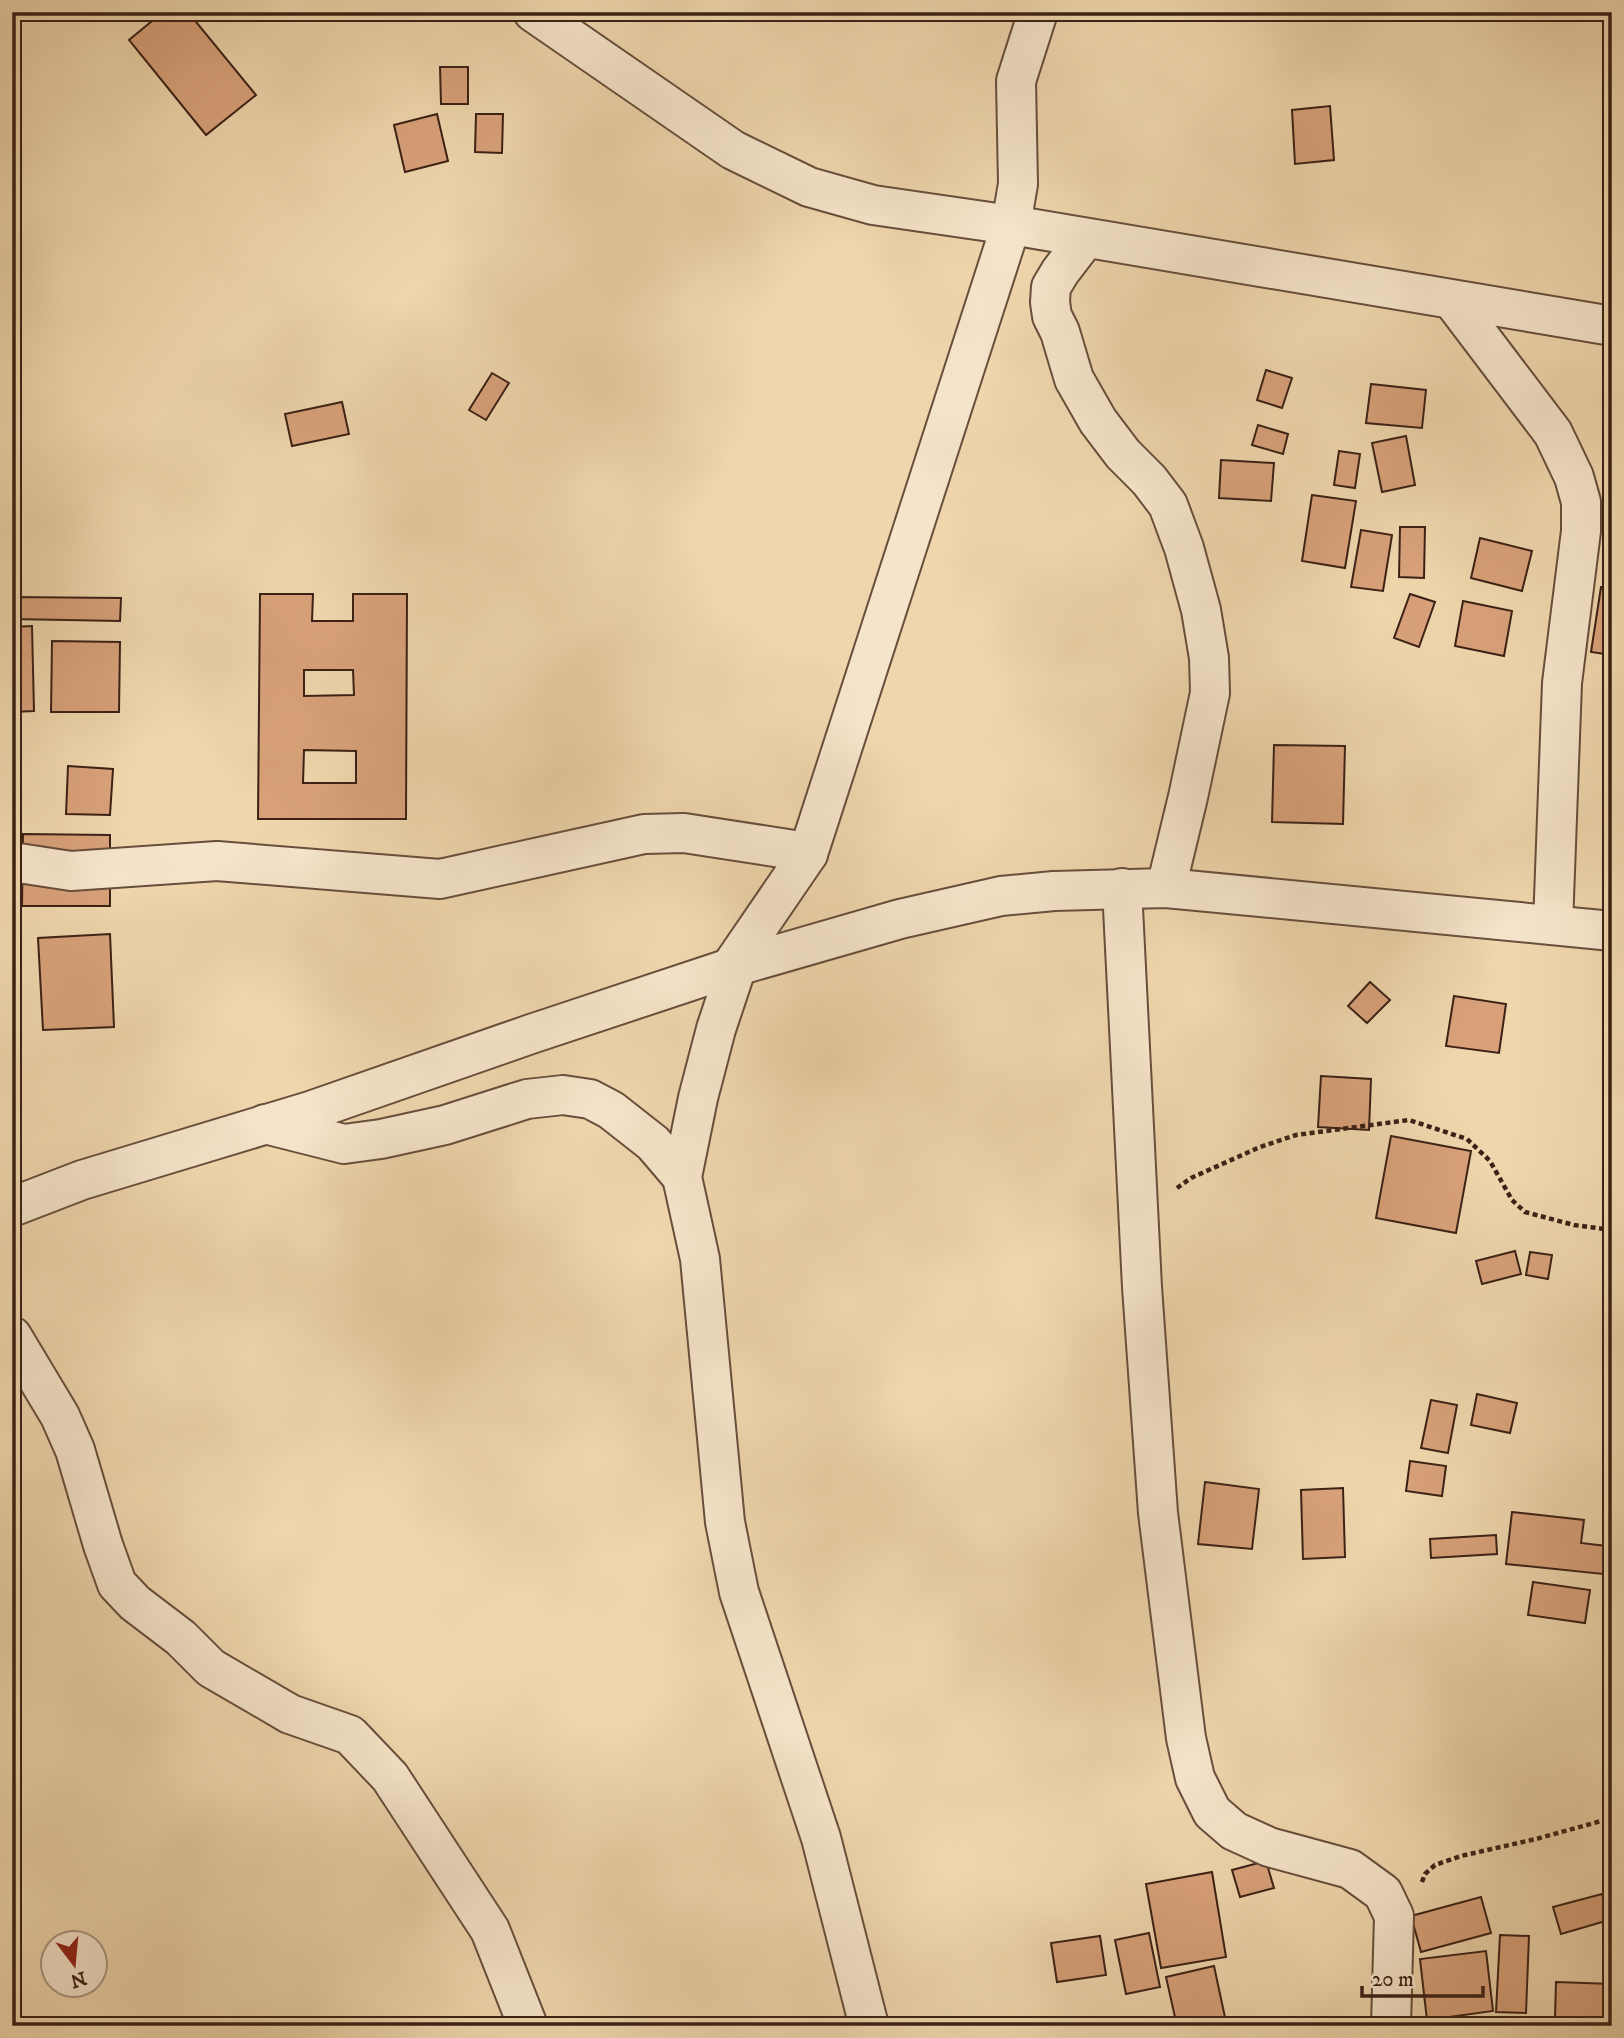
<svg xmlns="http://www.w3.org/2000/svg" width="1624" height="2038" font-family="'IM FELL DW Pica',serif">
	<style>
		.building { fill: #d8a17a; stroke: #3b2116; stroke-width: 2; fill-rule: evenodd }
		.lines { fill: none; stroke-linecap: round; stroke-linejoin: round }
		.minor-casing { stroke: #684e3c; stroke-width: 42 }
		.path { stroke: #3b2116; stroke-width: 4.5; stroke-dasharray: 5 3.5; stroke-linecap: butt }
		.minor { stroke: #f5e4ca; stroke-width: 38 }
	</style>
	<rect width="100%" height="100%" fill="#efd6ad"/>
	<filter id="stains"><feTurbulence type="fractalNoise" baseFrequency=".00286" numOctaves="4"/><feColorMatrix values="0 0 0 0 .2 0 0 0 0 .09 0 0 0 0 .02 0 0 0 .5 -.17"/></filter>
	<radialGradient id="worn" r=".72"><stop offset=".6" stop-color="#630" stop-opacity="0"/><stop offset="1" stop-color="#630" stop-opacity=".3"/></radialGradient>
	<!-- building -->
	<g class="building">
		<path d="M 163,12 L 188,12 L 256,95 L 206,135 L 129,40 Z"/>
		<path d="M 440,67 L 468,67 L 468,104 L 441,104 Z"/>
		<path d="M 1330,106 L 1334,160 L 1295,164 L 1292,110 Z"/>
		<path d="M 437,114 L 448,161 L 405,172 L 394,125 Z"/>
		<path d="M 476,114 L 503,114 L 502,153 L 475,152 Z"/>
		<path d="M 1266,370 L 1292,378 L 1282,408 L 1257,400 Z"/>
		<path d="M 492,373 L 509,383 L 486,420 L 469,410 Z"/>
		<path d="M 1371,384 L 1426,390 L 1422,428 L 1366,423 Z"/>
		<path d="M 342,402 L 349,434 L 292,446 L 285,414 Z"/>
		<path d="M 1258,425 L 1288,434 L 1283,454 L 1252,445 Z"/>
		<path d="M 1406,436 L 1415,485 L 1382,492 L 1372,443 Z"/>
		<path d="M 1339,451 L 1360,454 L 1355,488 L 1334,485 Z"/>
		<path d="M 1221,460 L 1274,463 L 1271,501 L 1219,498 Z"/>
		<path d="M 1312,495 L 1356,501 L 1345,568 L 1302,561 Z"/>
		<rect x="12" y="504" width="5" height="46"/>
		<path d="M 1400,527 L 1425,527 L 1424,578 L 1399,577 Z"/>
		<path d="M 1361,530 L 1392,535 L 1383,591 L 1351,587 Z"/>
		<path d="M 1480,538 L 1532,551 L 1522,591 L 1471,578 Z"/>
		<path d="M 1612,540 L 1612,572 L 1607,571 Z"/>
		<path d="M 1601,587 L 1612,588 L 1612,655 L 1591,652 Z"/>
		<path d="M 260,594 L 313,594 L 312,621 L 353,621 L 353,594 L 407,594 L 406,819 L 258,819 ZM 304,670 L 353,670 L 354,695 L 304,696 ZM 304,750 L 356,751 L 356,783 L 303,783 Z"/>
		<path d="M 1410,594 L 1435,602 L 1419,647 L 1394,638 Z"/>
		<path d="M 12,597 L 121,598 L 120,621 L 12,619 Z"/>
		<path d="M 1463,601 L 1512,611 L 1504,656 L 1455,646 Z"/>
		<path d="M 32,626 L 34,711 L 12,712 L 12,627 Z"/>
		<path d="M 52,641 L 120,642 L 119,712 L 51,712 Z"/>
		<path d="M 1274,745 L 1345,746 L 1343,824 L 1272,822 Z"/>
		<path d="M 68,766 L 113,769 L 110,815 L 66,814 Z"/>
		<path d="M 23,834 L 110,835 L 110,906 L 22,906 Z"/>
		<path d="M 110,934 L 114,1027 L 43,1030 L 38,938 Z"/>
		<path d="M 1612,980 L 1612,1021 L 1604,1019 Z"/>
		<path d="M 1370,982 L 1390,1000 L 1367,1023 L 1348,1006 Z"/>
		<path d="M 1454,996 L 1506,1004 L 1499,1053 L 1446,1046 Z"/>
		<path d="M 1321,1076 L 1371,1079 L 1369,1130 L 1318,1127 Z"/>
		<path d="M 1391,1136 L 1471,1151 L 1456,1233 L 1376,1218 Z"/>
		<path d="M 1515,1251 L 1521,1274 L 1482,1284 L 1476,1261 Z"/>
		<path d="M 1530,1252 L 1552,1255 L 1548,1279 L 1526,1275 Z"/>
		<path d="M 1477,1394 L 1517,1403 L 1510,1433 L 1471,1425 Z"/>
		<path d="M 1431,1400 L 1457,1405 L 1448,1453 L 1421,1448 Z"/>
		<path d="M 1410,1461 L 1446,1466 L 1442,1496 L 1406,1491 Z"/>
		<path d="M 1205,1482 L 1259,1489 L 1252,1549 L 1198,1544 Z"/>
		<path d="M 1343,1488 L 1345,1557 L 1303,1559 L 1301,1490 Z"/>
		<path d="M 1512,1512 L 1584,1520 L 1581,1543 L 1606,1546 L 1603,1574 L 1506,1564 Z"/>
		<path d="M 1496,1535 L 1497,1554 L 1431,1558 L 1430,1539 Z"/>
		<path d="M 1533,1582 L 1590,1590 L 1585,1623 L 1528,1615 Z"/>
		<path d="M 1266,1861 L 1274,1888 L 1240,1897 L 1232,1870 Z"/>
		<path d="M 1212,1872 L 1226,1957 L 1161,1968 L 1146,1884 Z"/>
		<path d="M 1602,1894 L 1609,1920 L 1561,1934 L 1553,1907 Z"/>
		<path d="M 1481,1897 L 1491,1933 L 1421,1952 L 1411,1916 Z"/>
		<path d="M 1149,1933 L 1160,1987 L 1126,1994 L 1115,1940 Z"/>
		<path d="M 1500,1935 L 1529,1936 L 1526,2013 L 1496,2012 Z"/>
		<path d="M 1100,1936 L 1106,1975 L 1057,1982 L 1051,1943 Z"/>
		<path d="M 1486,1951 L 1493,2011 L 1427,2020 L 1420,1959 Z"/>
		<path d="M 1214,1966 L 1226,2022 L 1210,2026 L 1177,2026 L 1166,1977 Z"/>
		<path d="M 1556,1982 L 1612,1984 L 1612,2020 L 1555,2018 Z"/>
		<rect x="1114" y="2020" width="43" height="6"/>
	</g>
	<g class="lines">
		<!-- minor casing -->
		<g class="minor-casing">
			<g id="minor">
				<path d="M 533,12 L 733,150 L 809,187 L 873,205 L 1011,225 L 1612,326"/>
				<path d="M 1086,238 L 1060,272 L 1051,287 L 1050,302 L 1052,316 L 1060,332 L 1074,379 L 1098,421 L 1123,454 L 1149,480 L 1168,505 L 1184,548 L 1201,610 L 1209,658 L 1210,693 L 1188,797 L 1166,888"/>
				<path d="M 1453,301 L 1553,433 L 1574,477 L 1581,502 L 1581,531 L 1562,683 L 1553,925"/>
				<path d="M 12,862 L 71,871 L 217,861 L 440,879 L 644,834 L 684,833 L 794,850 L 808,854"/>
				<path d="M 1122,888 L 1142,1287 L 1158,1513 L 1186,1738 L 1195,1778 L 1212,1812 L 1234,1831 L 1269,1847 L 1350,1869 L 1383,1893 L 1394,1916 L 1391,2026"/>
				<path d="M 737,966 L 716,1029 L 698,1098 L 682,1177 L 700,1259 L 725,1522 L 739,1592 L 821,1838 L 869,2026"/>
				<path d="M 730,968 L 808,854 L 1011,225 L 1018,184 L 1016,81 L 1038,12"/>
				<path d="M 265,1124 L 344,1144 L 381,1139 L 445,1125 L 527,1099 L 563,1095 L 590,1099 L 611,1110 L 653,1143 L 682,1177"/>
				<path d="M 12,1207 L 82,1180 L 310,1111 L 531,1034 L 730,968 L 900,919 L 1001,896 L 1054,891 L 1166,888 L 1612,931"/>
				<path d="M 12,1336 L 60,1416 L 75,1450 L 103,1545 L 117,1584 L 135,1603 L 181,1638 L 211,1668 L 290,1714 L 350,1735 L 390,1777 L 490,1930 L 528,2026"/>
			</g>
		</g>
		<!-- path -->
		<g class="path">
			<path d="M 1177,1188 L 1191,1178 L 1260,1147 L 1296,1135 L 1409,1120 L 1467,1139 L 1490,1161 L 1512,1200 L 1525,1212 L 1574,1225 L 1612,1230"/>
			<path d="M 1422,1882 L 1425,1874 L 1435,1865 L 1461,1856 L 1536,1839 L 1612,1818"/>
			<path d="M 471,2026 L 484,2022"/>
		</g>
		<!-- minor -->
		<use href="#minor" class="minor"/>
	</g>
	<!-- margin -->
	<rect width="1624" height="2038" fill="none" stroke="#efd6ad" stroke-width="42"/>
	<rect x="14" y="14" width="1596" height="2010" fill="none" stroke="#3b2116" stroke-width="3.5"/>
	<rect x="21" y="21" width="1582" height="1996" fill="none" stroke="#3b2116" stroke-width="2"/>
	<!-- north arrow -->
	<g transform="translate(74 1964) rotate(164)"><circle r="33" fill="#f5e4ca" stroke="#ab9682" stroke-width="2"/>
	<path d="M0-5L12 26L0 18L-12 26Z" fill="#8f2418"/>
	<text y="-10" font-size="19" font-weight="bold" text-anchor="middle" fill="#3b2116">N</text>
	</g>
	<!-- scale -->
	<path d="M1362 1986v10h121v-10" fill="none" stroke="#3b2116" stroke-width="3.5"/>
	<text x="1372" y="1986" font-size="21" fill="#3b2116" stroke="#f5e4ca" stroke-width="5" paint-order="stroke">20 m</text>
	<rect width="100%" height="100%" filter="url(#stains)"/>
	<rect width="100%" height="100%" fill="url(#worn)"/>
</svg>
